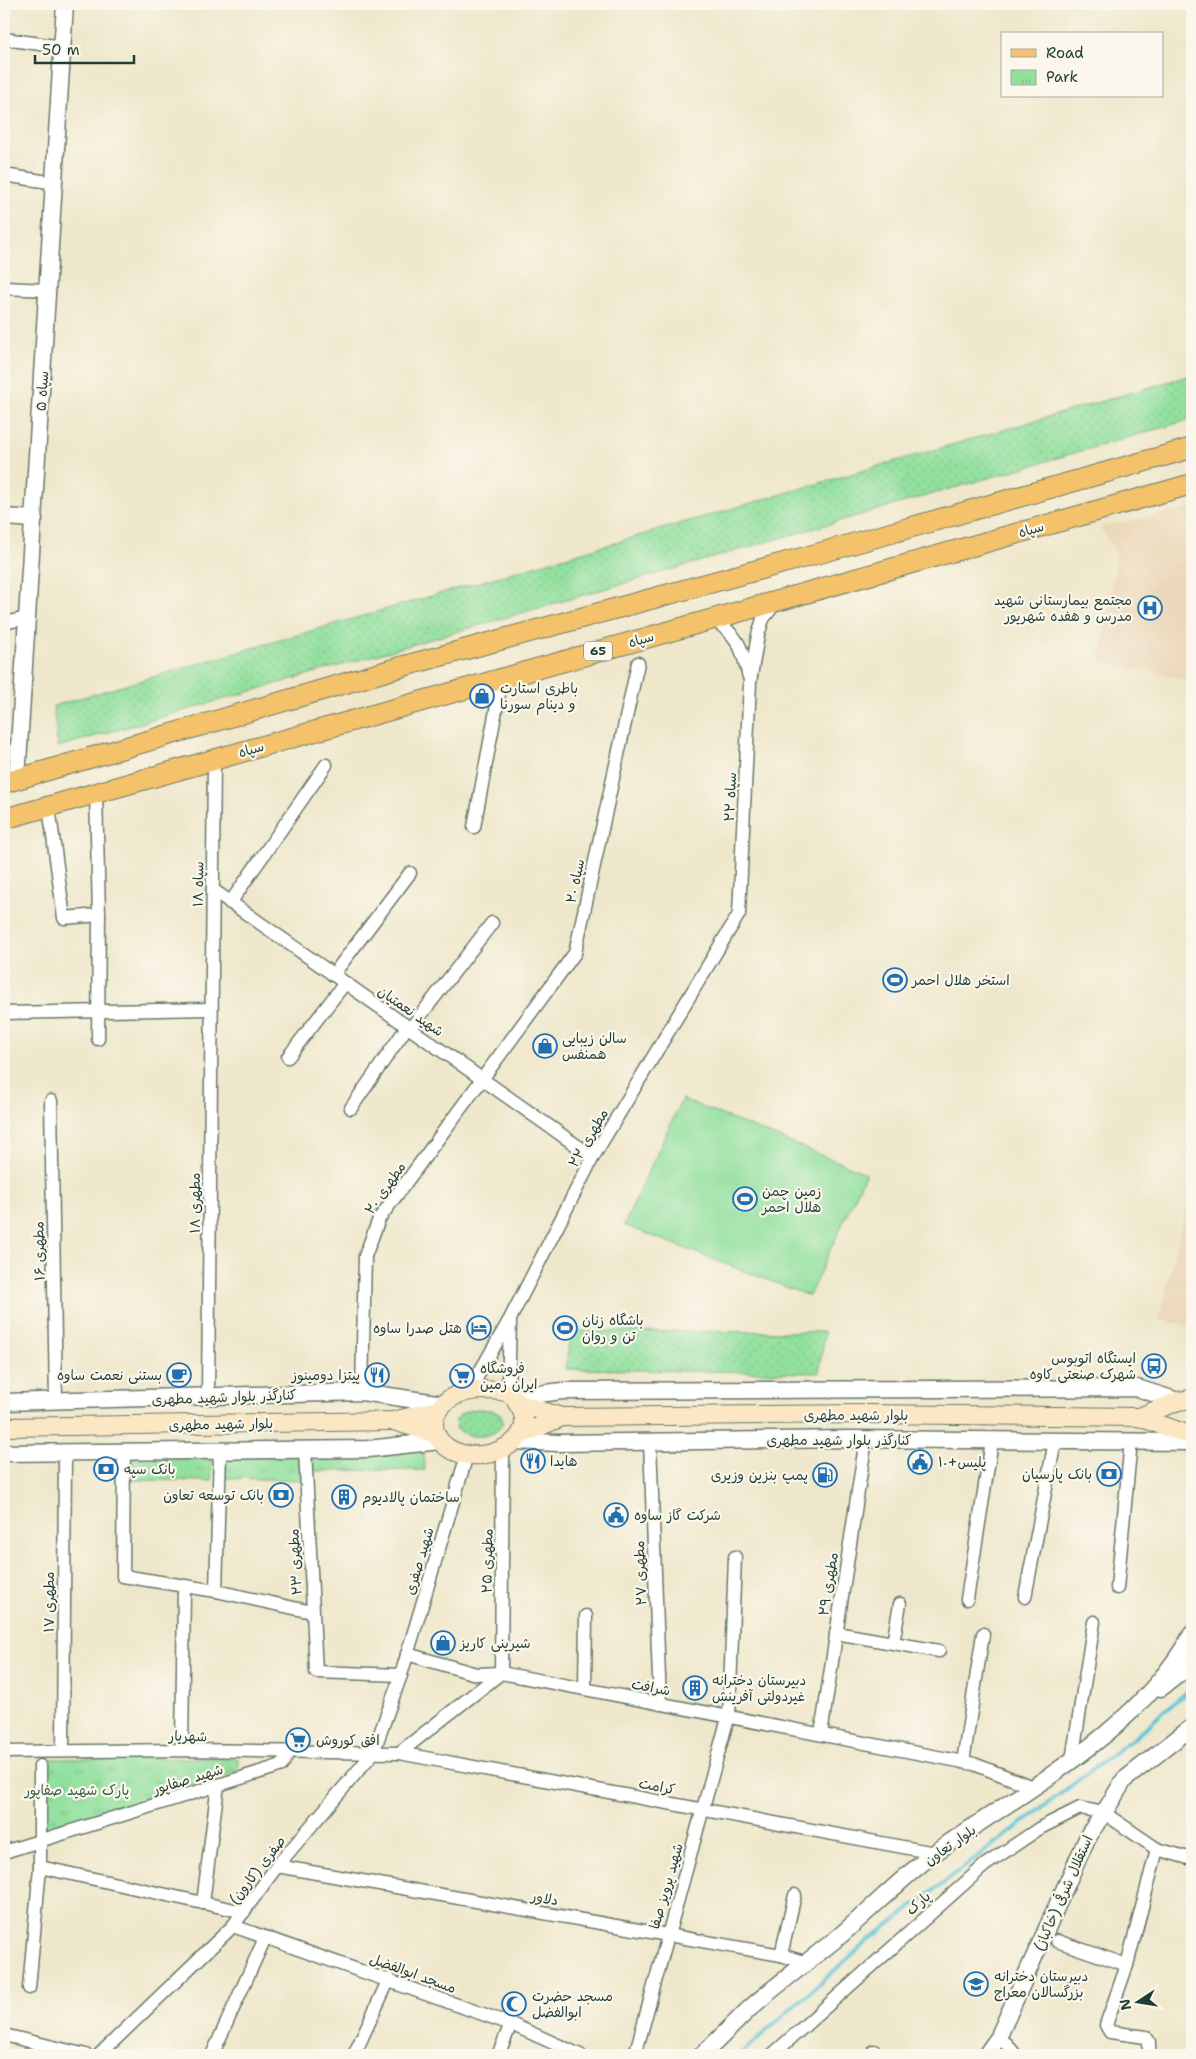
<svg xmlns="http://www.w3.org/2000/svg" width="1196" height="2059" font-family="'Shantell Sans','Playpen Sans Arabic',sans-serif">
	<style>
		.built { fill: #ecd8ba }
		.grass { fill: url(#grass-dots); stroke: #588e69 }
		.park { fill: url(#park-tufts); stroke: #588e69 }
		.pitch { fill: #92e09e; stroke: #588e69 }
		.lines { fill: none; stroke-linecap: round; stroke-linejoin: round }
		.stream { stroke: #58c2d4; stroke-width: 4 }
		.minor-casing { stroke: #687869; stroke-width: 15 }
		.tertiary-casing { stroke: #687869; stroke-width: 19 }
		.secondary-casing { stroke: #687869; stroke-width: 20 }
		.primary-casing { stroke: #687869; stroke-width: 22 }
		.minor { stroke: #fff; stroke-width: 12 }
		.tertiary { stroke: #fff; stroke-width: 16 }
		.secondary { stroke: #fbe7c3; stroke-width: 18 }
		.primary { stroke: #f4c26a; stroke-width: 20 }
		.labels { text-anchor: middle; stroke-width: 4.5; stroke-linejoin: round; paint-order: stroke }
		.shield { fill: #fbf7ec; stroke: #61756b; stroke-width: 1 }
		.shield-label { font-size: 12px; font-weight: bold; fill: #1f3d34 }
		.street-label { font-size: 14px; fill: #1f3d34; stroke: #fbf7ec }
		.poi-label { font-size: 14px; fill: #1f3d34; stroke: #fbf7ec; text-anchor: start }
		.park-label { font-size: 14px; fill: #365e49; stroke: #fbf7ec }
	</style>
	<defs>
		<pattern id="grass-dots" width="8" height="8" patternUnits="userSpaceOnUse" patternTransform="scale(1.25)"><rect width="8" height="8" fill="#92e09e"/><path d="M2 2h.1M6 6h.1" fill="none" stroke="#7dc189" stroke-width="1.8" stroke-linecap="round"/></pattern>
		<pattern id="park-tufts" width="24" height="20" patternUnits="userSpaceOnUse" patternTransform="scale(1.25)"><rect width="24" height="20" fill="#92e09e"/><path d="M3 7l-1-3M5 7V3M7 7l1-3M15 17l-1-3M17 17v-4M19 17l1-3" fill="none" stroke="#7dc189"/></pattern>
	</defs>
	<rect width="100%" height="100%" fill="#fbf7ec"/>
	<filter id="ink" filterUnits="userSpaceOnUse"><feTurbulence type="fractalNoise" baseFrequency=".02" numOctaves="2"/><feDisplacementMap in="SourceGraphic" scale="10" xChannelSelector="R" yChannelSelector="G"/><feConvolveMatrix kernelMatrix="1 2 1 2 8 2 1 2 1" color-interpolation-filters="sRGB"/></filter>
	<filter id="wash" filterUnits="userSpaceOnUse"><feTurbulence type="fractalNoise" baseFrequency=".0096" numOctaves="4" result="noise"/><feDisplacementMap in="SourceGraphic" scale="20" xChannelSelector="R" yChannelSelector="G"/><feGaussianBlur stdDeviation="1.12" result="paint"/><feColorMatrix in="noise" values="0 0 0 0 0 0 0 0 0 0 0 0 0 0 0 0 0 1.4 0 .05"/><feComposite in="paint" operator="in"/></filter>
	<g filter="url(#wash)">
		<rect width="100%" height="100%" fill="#efe7cb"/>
		<!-- built -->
		<g class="built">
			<path d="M 1192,508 L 1192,681 L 1100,661 L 1117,554 L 1099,527 Z"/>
			<path d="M 1192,1182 L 1192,1327 L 1159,1319 Z"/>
		</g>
		<!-- grass -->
		<g class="grass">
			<path d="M 1192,375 L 1192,419 L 58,747 L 53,706 Z"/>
			<path d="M 570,1331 L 825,1332 L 819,1373 L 566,1369 Z"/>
			<path d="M 478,1409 L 492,1410 L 501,1415 L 503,1423 C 495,1439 470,1440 457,1429 L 455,1422 C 459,1413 468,1410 478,1409 Z"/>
		</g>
		<!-- park -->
		<g class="park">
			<path d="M 424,1449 L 425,1470 L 313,1471 L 313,1455 Z"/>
			<path d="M 225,1456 L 300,1456 L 300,1480 L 226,1478 Z"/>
			<path d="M 133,1459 L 211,1459 L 212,1481 L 133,1480 Z"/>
			<path d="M 238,1758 L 239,1765 L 235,1773 L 44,1833 L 45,1759 Z"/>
		</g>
		<!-- pitch -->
		<path class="pitch" d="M 682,1099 L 866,1173 L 809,1296 L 624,1225 Z"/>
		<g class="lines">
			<!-- stream -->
			<path class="stream" d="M 739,2055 L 870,1939 L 1135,1737 L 1192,1687"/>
		</g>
	</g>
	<g filter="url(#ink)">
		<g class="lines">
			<!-- minor casing -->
			<g class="minor-casing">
				<g id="minor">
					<path d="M 4,39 L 63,47"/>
					<path d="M 4,175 L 55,183"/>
					<path d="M 4,288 L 48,290"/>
					<path d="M 712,619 C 739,635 742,648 749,677"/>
					<path d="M 4,623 L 27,618"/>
					<path d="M 96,793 L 99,915 L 98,1039"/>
					<path d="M 49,807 L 64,918 L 99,915"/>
					<path d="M 474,827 L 502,678"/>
					<path d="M 213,890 L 593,1157"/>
					<path d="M 230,903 L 326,765"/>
					<path d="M 333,975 L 410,873"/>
					<path d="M 4,1013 L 211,1009"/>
					<path d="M 410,1029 L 492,923"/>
					<path d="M 288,1057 L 345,983"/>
					<path d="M 51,1101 L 56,1402"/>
					<path d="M 351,1108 L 407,1027"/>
					<path d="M 469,1391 L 510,1319 L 593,1157 L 739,914 L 750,682 L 758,635 L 763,619 L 776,602"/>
					<path d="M 362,1392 L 365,1256 L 379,1219 L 575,953 L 638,663"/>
					<path d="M 508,1392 L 510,1322"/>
					<path d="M 208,1397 L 214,760"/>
					<path d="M 650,1442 L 660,1704"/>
					<path d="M 305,1450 L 316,1672 L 401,1675"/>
					<path d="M 124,1452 L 123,1576 L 216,1591 L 312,1612"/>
					<path d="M 1117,1588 L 1131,1441"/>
					<path d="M 216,1591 L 220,1451"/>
					<path d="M 1025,1597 L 1055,1441"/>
					<path d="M 967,1599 L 992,1441"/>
					<path d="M 836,1633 L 939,1651"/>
					<path d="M 893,1643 L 900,1604"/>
					<path d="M 407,1654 L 476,1674 L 501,1673 L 974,1764 L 1035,1788"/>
					<path d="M 585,1688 L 586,1616"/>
					<path d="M 729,1717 L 735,1557"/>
					<path d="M 821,1734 L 866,1439"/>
					<path d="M 182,1750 L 184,1587"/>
					<path d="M 63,1751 L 65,1453"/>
					<path d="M 4,1752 L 182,1750 L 399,1753 L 935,1853"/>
					<path d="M 399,1753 L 501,1673 L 503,1450"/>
					<path d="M 1072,1760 L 1094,1622"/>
					<path d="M 963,1762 L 983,1634"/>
					<path d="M 4,1852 L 273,1768 L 282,1765 L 288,1753"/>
					<path d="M 277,1866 L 781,1955 L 807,1963"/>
					<path d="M 40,1867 L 244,1912"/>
					<path d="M 203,1903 L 218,1785"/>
					<path d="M 233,1926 L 511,2024 L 580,2055"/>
					<path d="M 1057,1941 L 1127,1965"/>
					<path d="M 781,1955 L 795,1895"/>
					<path d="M 29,1988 L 40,1867 L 40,1766"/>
					<path d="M 4,2035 L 86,2055"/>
					<path d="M 998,2038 L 1007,2044 L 1015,2055"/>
					<path d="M 874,2051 L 878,2055"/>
					<path d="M 99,2055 L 233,1926 L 277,1866 L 373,1753 L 401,1675 L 467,1455"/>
					<path d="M 212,2055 L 265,1938"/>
					<path d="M 354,2055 L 389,1979"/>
					<path d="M 498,2055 L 511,2024"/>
					<path d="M 635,2055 L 726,1725"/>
					<path d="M 772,2055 L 985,1865 L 1040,1828 L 1080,1808 L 1104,1813 L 1157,1849 L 1192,1859"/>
					<path d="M 1149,2055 L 1149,2042 L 1146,2037 L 1110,2032 L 1106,2025 L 1127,1965 L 1157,1849"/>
				</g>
			</g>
			<!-- tertiary casing -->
			<g class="tertiary-casing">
				<g id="tertiary">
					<path d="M 4,517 L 34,519"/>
					<path d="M 17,779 L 65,4"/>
					<path d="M 515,1397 L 562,1391 L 1137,1388 L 1178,1401"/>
					<path d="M 4,1402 L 362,1392 L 443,1404"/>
					<path d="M 515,1441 L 558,1443 L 848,1439 L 1192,1442"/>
					<path d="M 4,1453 L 368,1449 L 440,1441"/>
					<path d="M 1161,1688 L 1192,1664"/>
					<path d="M 702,2055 C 718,2040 733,2025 748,2010 C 778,1983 811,1960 842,1934 C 872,1908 905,1875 936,1852 C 1027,1788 1136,1734 1192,1634"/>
					<path d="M 986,2055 L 998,2038 L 1089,1834 L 1104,1813 L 1124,1780 L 1192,1727"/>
				</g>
			</g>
			<!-- secondary casing -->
			<g class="secondary-casing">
				<g id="secondary">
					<path d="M 476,1390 C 484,1390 504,1390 510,1394 C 515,1397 516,1402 519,1406 C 537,1433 505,1453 481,1455 C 424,1459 415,1398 476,1390 Z"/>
					<path d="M 517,1403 L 562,1417"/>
					<path d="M 1139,1417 L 1192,1436"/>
					<path d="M 393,1421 L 436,1434"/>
					<path d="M 4,1427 L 393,1421 L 438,1410"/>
					<path d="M 520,1435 L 562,1417 L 868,1414 L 1139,1417 L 1178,1401 L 1192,1399"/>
				</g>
			</g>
			<!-- primary casing -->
			<g class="primary-casing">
				<g id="primary">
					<path d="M 4,783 L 404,666 L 820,553 L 1192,448"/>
					<path d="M 4,819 L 1192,484"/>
				</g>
			</g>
			<!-- minor -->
			<use href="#minor" class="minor"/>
			<!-- tertiary -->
			<use href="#tertiary" class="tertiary"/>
			<!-- secondary -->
			<use href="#secondary" class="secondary"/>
			<!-- primary -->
			<use href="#primary" class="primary"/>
		</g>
	</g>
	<!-- icons -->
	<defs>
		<g id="hospital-ring" transform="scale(1.25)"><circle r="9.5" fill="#fbf7ec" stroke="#1f6fb2" stroke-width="1.5"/><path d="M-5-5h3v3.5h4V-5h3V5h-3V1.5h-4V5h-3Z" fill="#1f6fb2"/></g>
		<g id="shop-ring" transform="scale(1.25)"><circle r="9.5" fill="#fbf7ec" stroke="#1f6fb2" stroke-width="1.5"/><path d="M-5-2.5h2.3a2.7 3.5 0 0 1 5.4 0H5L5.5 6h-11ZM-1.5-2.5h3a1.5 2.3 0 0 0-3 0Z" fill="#1f6fb2"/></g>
		<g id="stadium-ring" transform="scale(1.25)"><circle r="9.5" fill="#fbf7ec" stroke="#1f6fb2" stroke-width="1.5"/><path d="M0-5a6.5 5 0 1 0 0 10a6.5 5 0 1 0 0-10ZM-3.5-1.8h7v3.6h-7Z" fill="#1f6fb2"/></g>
		<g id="hotel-ring" transform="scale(1.25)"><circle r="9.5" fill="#fbf7ec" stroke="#1f6fb2" stroke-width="1.5"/><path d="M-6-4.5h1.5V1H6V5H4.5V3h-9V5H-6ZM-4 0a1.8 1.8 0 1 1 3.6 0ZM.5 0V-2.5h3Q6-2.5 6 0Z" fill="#1f6fb2"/></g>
		<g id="bus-ring" transform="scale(1.25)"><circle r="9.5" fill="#fbf7ec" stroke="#1f6fb2" stroke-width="1.5"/><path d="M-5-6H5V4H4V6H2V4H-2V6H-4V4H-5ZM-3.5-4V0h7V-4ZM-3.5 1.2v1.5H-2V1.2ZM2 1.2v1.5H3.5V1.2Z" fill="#1f6fb2"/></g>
		<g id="cafe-ring" transform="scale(1.25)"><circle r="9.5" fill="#fbf7ec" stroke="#1f6fb2" stroke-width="1.5"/><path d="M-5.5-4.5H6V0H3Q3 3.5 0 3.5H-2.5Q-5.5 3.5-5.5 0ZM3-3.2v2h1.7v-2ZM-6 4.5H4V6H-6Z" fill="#1f6fb2"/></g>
		<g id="restaurant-ring" transform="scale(1.25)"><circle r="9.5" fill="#fbf7ec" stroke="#1f6fb2" stroke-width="1.5"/><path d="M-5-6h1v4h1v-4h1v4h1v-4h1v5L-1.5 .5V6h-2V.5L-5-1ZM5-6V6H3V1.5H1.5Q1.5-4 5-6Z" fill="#1f6fb2"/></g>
		<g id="supermarket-ring" transform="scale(1.25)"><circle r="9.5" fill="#fbf7ec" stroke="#1f6fb2" stroke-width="1.5"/><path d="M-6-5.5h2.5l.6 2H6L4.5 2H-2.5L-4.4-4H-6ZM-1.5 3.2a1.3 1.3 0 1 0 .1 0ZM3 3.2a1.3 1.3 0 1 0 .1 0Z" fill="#1f6fb2"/></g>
		<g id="civic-ring" transform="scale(1.25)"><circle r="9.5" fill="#fbf7ec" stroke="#1f6fb2" stroke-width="1.5"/><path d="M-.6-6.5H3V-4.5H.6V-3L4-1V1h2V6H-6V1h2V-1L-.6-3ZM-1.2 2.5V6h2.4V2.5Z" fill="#1f6fb2"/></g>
		<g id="bank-ring" transform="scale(1.25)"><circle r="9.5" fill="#fbf7ec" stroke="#1f6fb2" stroke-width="1.5"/><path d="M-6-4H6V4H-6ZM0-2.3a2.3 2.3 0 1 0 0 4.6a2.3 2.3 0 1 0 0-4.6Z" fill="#1f6fb2"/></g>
		<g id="fuel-ring" transform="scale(1.25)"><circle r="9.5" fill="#fbf7ec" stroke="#1f6fb2" stroke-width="1.5"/><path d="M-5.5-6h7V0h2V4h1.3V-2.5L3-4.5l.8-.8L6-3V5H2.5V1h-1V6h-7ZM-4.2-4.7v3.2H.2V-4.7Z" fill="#1f6fb2"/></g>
		<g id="building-ring" transform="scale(1.25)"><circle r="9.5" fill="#fbf7ec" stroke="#1f6fb2" stroke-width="1.5"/><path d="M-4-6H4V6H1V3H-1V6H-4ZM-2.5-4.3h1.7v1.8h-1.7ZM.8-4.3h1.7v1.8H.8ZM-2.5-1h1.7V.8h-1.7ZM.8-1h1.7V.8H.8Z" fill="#1f6fb2"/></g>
		<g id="school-ring" transform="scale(1.25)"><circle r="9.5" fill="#fbf7ec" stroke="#1f6fb2" stroke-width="1.5"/><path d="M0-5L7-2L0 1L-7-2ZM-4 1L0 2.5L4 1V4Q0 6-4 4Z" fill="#1f6fb2"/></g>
		<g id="mosque-ring" transform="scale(1.25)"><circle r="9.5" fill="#fbf7ec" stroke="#1f6fb2" stroke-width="1.5"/><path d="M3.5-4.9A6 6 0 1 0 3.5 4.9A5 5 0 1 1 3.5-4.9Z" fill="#1f6fb2"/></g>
	</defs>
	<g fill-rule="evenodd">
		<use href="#hospital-ring" x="1150" y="608"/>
		<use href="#shop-ring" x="482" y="696"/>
		<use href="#stadium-ring" x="895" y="980"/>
		<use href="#shop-ring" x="545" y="1046"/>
		<use href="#stadium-ring" x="745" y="1199"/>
		<use href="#hotel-ring" x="479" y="1328"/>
		<use href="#stadium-ring" x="565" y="1328"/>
		<use href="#bus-ring" x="1154" y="1366"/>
		<use href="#cafe-ring" x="179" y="1375"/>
		<use href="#restaurant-ring" x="377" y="1375"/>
		<use href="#supermarket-ring" x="462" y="1376"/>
		<use href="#restaurant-ring" x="533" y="1461"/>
		<use href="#civic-ring" x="920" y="1462"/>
		<use href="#bank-ring" x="106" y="1469"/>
		<use href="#bank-ring" x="1109" y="1474"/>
		<use href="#fuel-ring" x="825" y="1475"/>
		<use href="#bank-ring" x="281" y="1495"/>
		<use href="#building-ring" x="344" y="1497"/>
		<use href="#civic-ring" x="616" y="1515"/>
		<use href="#shop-ring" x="443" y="1643"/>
		<use href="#building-ring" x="695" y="1688"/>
		<use href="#supermarket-ring" x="298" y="1740"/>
		<use href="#school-ring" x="976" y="1984"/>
		<use href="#mosque-ring" x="514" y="2004"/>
	</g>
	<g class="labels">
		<!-- shield labels -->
		<rect class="shield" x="584" y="641.5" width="28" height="19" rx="4"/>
		<g class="shield-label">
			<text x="598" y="655">65</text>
		</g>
		<!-- street labels -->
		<g class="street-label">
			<text transform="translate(42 391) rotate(-86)" y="5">سپاه ۵</text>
			<text transform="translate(1031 529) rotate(-16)" y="5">سپاه</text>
			<text transform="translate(641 639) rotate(-16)" y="5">سپاه</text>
			<text transform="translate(251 749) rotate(-16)" y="5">سپاه</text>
			<text transform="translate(730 797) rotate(-87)" y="5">سپاه ۲۲</text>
			<text transform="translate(575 881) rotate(-78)" y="5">سپاه ۲۰</text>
			<text transform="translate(198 884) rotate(-89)" y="5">سپاه ۱۸</text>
			<text transform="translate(411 1011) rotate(35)" y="5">شهید نعمتیان</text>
			<text transform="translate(588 1138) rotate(-60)" y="5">مطهری ۲۲</text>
			<text transform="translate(385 1188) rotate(-55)" y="5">مطهری ۲۰</text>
			<text transform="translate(195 1203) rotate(-90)" y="5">مطهری ۱۸</text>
			<text transform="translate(39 1251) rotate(-91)" y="5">مطهری ۱۶</text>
			<text transform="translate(224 1397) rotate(-2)" y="5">کنارگذر بلوار شهید مطهری</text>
			<text x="856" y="1420">بلوار شهید مطهری</text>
			<text transform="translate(221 1424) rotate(-1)" y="5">بلوار شهید مطهری</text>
			<text x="839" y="1445">کنارگذر بلوار شهید مطهری</text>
			<text transform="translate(419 1561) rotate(-73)" y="5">شهید صفری</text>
			<text transform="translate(487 1561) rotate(-89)" y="5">مطهری ۲۵</text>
			<text transform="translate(295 1562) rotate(-93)" y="5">مطهری ۲۳</text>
			<text transform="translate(640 1573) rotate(-92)" y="5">مطهری ۲۷</text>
			<text transform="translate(828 1584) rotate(-81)" y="5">مطهری ۲۹</text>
			<text transform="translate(49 1602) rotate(-90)" y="5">مطهری ۱۷</text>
			<text transform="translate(651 1687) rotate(11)" y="5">شرافت</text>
			<text transform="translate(188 1736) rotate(1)" y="5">شهریار</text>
			<text transform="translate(188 1779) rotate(-17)" y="5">شهید صفاپور</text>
			<text transform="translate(657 1786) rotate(11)" y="5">کرامت</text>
			<text transform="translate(950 1845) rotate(-35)" y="5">بلوار تعاون</text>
			<text transform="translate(257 1870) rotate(-52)" y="5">صفری (کارون)</text>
			<text transform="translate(666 1886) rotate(-74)" y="5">شهید پرویز صفا</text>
			<text transform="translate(1063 1893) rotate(-66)" y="5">استقلال شرقی (خاکباز)</text>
			<text transform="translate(545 1898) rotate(10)" y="5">دلاور</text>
			<text transform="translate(918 1903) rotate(-42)" y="5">پارک</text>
			<text transform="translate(413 1973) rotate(20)" y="5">مسجد ابوالفضل</text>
		</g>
		<!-- poi labels -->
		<g class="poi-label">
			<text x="1132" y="605" text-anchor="end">مجتمع بیمارستانی شهید<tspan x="1132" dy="16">مدرس و هفده شهریور</tspan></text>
			<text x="500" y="693">باطری استارت<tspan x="500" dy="16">و دینام سورنا</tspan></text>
			<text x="912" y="985">استخر هلال احمر</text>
			<text x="562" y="1043">سالن زيبايى<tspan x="562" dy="16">همنفس</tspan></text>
			<text x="762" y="1196">زمین چمن<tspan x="762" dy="16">هلال احمر</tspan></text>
			<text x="582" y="1325">باشگاه زنان<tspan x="582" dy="16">تن و روان</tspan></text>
			<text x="462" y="1333" text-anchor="end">هتل صدرا ساوه</text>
			<text x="1136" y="1363" text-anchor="end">ایستگاه اتوبوس<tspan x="1136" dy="16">شهرک صنعتی کاوه</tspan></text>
			<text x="480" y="1373">فروشگاه<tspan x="480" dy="16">ایران زمین</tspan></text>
			<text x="162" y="1380" text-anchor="end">بستنی نعمت ساوه</text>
			<text x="360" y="1380" text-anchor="end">پیتزا دومینوز</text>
			<text x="550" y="1466">هایدا</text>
			<text x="938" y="1467">پلیس+۱۰</text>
			<text x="124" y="1474">بانک سپه</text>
			<text x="1092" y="1479" text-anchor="end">بانک پارسیان</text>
			<text x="808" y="1480" text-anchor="end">پمپ بنزین وزیری</text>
			<text x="264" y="1500" text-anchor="end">بانک توسعه تعاون</text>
			<text x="362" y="1502">ساختمان پالادیوم</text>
			<text x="634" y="1520">شرکت گاز ساوه</text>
			<text x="460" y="1648">شیرینی کاریز</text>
			<text x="712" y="1685">دبیرستان دخترانه<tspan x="712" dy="16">غیردولتی آفرینش</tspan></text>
			<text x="316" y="1745">افق کوروش</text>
			<text x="994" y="1981">دبیرستان دخترانه<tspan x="994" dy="16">بزرگسالان معراج</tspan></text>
			<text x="532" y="2001">مسجد حضرت<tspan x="532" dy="16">ابوالفضل</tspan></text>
		</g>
		<!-- park labels -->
		<g class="park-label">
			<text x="77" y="1795">پارک شهید صفاپور</text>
		</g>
	</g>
	<!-- margin -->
	<rect width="1196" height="2059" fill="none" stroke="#fbf7ec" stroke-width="20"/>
	<!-- legend -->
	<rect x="1001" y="32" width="162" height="65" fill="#fbf7ec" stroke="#a3ada2"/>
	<rect x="1011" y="49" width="25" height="8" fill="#f4c26a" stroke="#a3ada2"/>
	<text x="1046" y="58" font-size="15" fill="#1f3d34">Road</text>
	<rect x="1011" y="70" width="25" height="15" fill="url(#park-tufts)" stroke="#a3ada2"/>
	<text x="1046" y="82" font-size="15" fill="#1f3d34">Park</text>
	<!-- north arrow -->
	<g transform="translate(1138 2002) rotate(258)" stroke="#fbf7ec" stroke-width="4" paint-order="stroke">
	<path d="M0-4L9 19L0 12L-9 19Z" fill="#1f3d34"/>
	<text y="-8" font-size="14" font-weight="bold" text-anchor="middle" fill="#1f3d34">N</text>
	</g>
	<!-- scale -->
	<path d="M35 55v8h99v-8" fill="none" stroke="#1f3d34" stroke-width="2.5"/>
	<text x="42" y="55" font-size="15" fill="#1f3d34" stroke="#fbf7ec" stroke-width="4" paint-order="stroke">50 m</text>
</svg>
